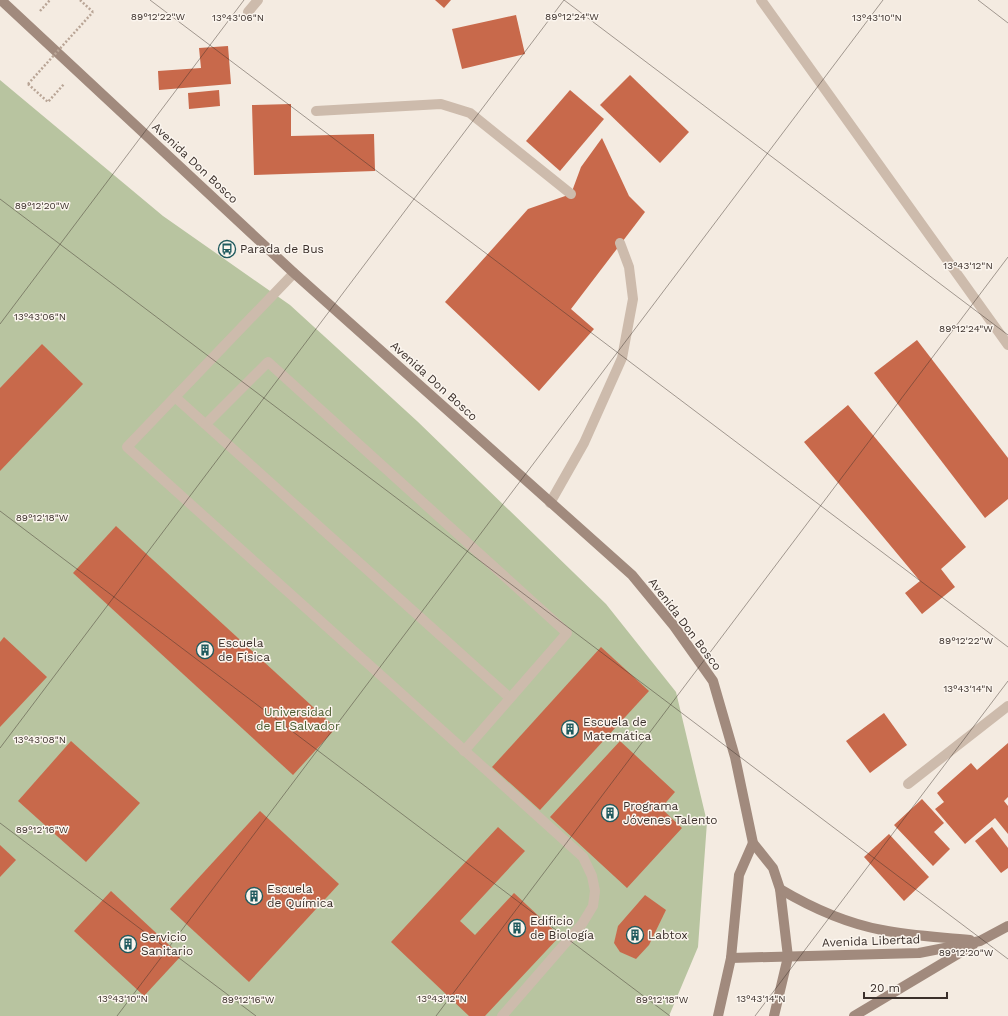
<svg xmlns="http://www.w3.org/2000/svg" width="1008" height="1016" font-family="'Work Sans',sans-serif">
	<style>
		.green { fill: #b8c4a0 }
		.building { fill: #c8694b }
		.lines { fill: none; stroke-linecap: round; stroke-linejoin: round }
		.path { stroke: #b9a596; stroke-width: 2.5; stroke-dasharray: 2 2; stroke-linecap: butt }
		.service { stroke: #cdbbac; stroke-width: 10 }
		.minor { stroke: #cdbbac; stroke-width: 10 }
		.secondary { stroke: #a18a7d; stroke-width: 10 }
		.path-bridge { stroke: #b9a596; stroke-width: 2.5; stroke-dasharray: 2 2; stroke-linecap: butt }
		.ticks { fill: none; stroke: #3b302b; stroke-width: 1; stroke-opacity: 0.45 }
		.labels { text-anchor: middle; stroke-width: 3; stroke-linejoin: round; paint-order: stroke }
		.street-label { font-size: 12px; fill: #3b302b; stroke: #fbf5ee }
		.poi-label { font-size: 12px; fill: #3b302b; stroke: #fbf5ee; text-anchor: start }
		.park-label { font-size: 12px; fill: #4a5a2e; stroke: #fbf5ee }
		.ticks-label { font-size: 10px; text-anchor: middle; fill: #3b302b; stroke: #fbf5ee; stroke-width: 3; stroke-linejoin: round; paint-order: stroke }
	</style>
	<rect width="100%" height="100%" fill="#f4ebe1"/>
	<!-- green -->
	<path class="green" d="M 0,80 L 163,216 L 290,305 L 417,421 L 606,604 L 676,692 L 707,822 L 698,947 L 669,1016 L 0,1016 Z"/>
	<!-- building -->
	<g class="building">
		<path d="M 435,0 L 451,0 L 444,8 Z"/>
		<path d="M 516,15 L 525,54 L 462,69 L 452,29 Z"/>
		<path d="M 228,46 L 231,84 L 159,90 L 158,71 L 201,68 L 199,48 Z"/>
		<path d="M 630,75 L 689,132 L 660,163 L 600,105 Z"/>
		<path d="M 219,90 L 220,106 L 189,109 L 188,93 Z"/>
		<path d="M 570,90 L 604,119 L 560,171 L 526,141 Z"/>
		<path d="M 291,104 L 291,136 L 374,134 L 375,171 L 254,175 L 252,105 Z"/>
		<path d="M 602,138 L 629,196 L 645,212 L 571,309 L 594,329 L 539,391 L 445,302 L 528,209 L 571,194 L 581,167 Z"/>
		<path d="M 917,340 L 1008,458 L 1008,499 L 985,518 L 874,373 Z"/>
		<path d="M 42,344 L 83,384 L 0,471 L 0,388 Z"/>
		<path d="M 848,405 L 966,547 L 941,569 L 955,587 L 922,614 L 905,593 L 920,581 L 804,442 Z"/>
		<path d="M 116,526 L 336,728 L 293,775 L 73,573 Z"/>
		<path d="M 4,637 L 47,677 L 0,727 L 0,642 Z"/>
		<path d="M 601,647 L 649,691 L 540,810 L 492,767 Z"/>
		<path d="M 884,713 L 907,745 L 870,773 L 846,741 Z"/>
		<path d="M 71,741 L 140,803 L 86,862 L 18,801 Z"/>
		<path d="M 620,741 L 675,792 L 661,808 L 682,828 L 627,888 L 550,817 Z"/>
		<path d="M 1008,743 L 1008,797 L 1004,801 L 1008,806 L 1008,834 L 995,818 L 965,844 L 935,809 L 944,802 L 937,793 L 971,763 L 977,770 Z"/>
		<path d="M 922,799 L 944,823 L 934,832 L 950,849 L 933,866 L 894,825 Z"/>
		<path d="M 260,811 L 339,884 L 249,982 L 170,909 Z"/>
		<path d="M 498,827 L 525,851 L 460,921 L 475,935 L 514,893 L 560,936 L 485,1016 L 469,1016 L 391,942 Z"/>
		<path d="M 992,827 L 1008,848 L 1008,868 L 1001,873 L 975,841 Z"/>
		<path d="M 889,834 L 929,877 L 904,901 L 864,857 Z"/>
		<path d="M 0,845 L 16,860 L 0,877 Z"/>
		<path d="M 111,891 L 181,956 L 144,996 L 74,931 Z"/>
		<path d="M 645,895 L 666,910 L 649,945 L 636,959 L 620,952 L 614,943 L 618,926 Z"/>
	</g>
	<g class="lines">
		<!-- path -->
		<g class="path">
			<path d="M 80,0 L 93,12"/>
			<path d="M 40,11 L 50,0"/>
			<path d="M 28,84 L 48,102 L 64,84"/>
		</g>
		<!-- service -->
		<g class="service">
			<path d="M 316,111 L 441,104 L 470,113 L 571,194"/>
			<path d="M 294,273 L 127,447 L 583,857 L 592,876 L 595,891 L 593,906 L 582,924 L 502,1016"/>
			<path d="M 175,397 L 510,698"/>
			<path d="M 206,424 L 268,362 L 567,633 L 464,751"/>
			<path d="M 550,503 L 584,443 L 622,358 L 633,299 L 629,267 L 620,243"/>
		</g>
		<!-- minor -->
		<g class="minor">
			<path d="M 761,0 L 1008,345"/>
			<path d="M 248,12 L 258,0"/>
			<path d="M 908,784 L 1008,706"/>
		</g>
		<!-- secondary -->
		<g class="secondary">
			<path d="M 1,0 L 294,273 L 632,575 L 674,626 L 713,681 L 735,757 L 753,843 L 773,868 L 780,889 L 788,957 L 774,1016"/>
			<path d="M 780,889 C 812,908 845,923 882,930 C 910,936 941,937 970,940"/>
			<path d="M 731,958 L 919,953 L 980,941 L 1008,926"/>
			<path d="M 718,1016 L 731,958 L 739,875 L 753,843"/>
			<path d="M 854,1016 L 973,945"/>
		</g>
		<!-- path-bridge -->
		<path class="path-bridge" d="M 28,84 L 93,12"/>
	</g>
	<!-- ticks -->
	<path class="ticks" d="M 150,0 L 1008,647M 564,0 L 1008,335M 978,0 L 1008,23M 0,199 L 1008,959M 0,324 L 244,0M 0,511 L 670,1016M 0,748 L 564,0M 0,823 L 256,1016M 117,1016 L 883,0M 436,1016 L 1008,257M 755,1016 L 1008,681"/>
	<!-- icons -->
	<defs>
		<g id="bus-ring" transform="scale(0.9)"><circle r="9.5" fill="#fbf5ee" stroke="#1f5a5e" stroke-width="1.5"/><path d="M-5-6H5V4H4V6H2V4H-2V6H-4V4H-5ZM-3.5-4V0h7V-4ZM-3.5 1.2v1.5H-2V1.2ZM2 1.2v1.5H3.5V1.2Z" fill="#1f5a5e"/></g>
		<g id="building-ring" transform="scale(0.9)"><circle r="9.5" fill="#fbf5ee" stroke="#1f5a5e" stroke-width="1.5"/><path d="M-4-6H4V6H1V3H-1V6H-4ZM-2.5-4.3h1.7v1.8h-1.7ZM.8-4.3h1.7v1.8H.8ZM-2.5-1h1.7V.8h-1.7ZM.8-1h1.7V.8H.8Z" fill="#1f5a5e"/></g>
	</defs>
	<g fill-rule="evenodd">
		<use href="#bus-ring" x="227" y="249"/>
		<use href="#building-ring" x="205" y="650"/>
		<use href="#building-ring" x="570" y="729"/>
		<use href="#building-ring" x="610" y="813"/>
		<use href="#building-ring" x="254" y="896"/>
		<use href="#building-ring" x="517" y="928"/>
		<use href="#building-ring" x="635" y="935"/>
		<use href="#building-ring" x="128" y="944"/>
	</g>
	<g class="labels">
		<!-- street labels -->
		<g class="street-label">
			<text transform="translate(195 163) rotate(43)" y="4">Avenida Don Bosco</text>
			<text transform="translate(434 381) rotate(42)" y="4">Avenida Don Bosco</text>
			<text transform="translate(685 624) rotate(53)" y="4">Avenida Don Bosco</text>
			<text transform="translate(871 941) rotate(-2)" y="4">Avenida Libertad</text>
		</g>
		<!-- poi labels -->
		<g class="poi-label">
			<text x="240" y="253">Parada de Bus</text>
			<text x="218" y="647">Escuela<tspan x="218" dy="14">de Física</tspan></text>
			<text x="583" y="726">Escuela de<tspan x="583" dy="14">Matemática</tspan></text>
			<text x="623" y="810">Programa<tspan x="623" dy="14">Jóvenes Talento</tspan></text>
			<text x="267" y="893">Escuela<tspan x="267" dy="14">de Química</tspan></text>
			<text x="530" y="925">Edificio<tspan x="530" dy="14">de Biología</tspan></text>
			<text x="648" y="939">Labtox</text>
			<text x="141" y="941">Servicio<tspan x="141" dy="14">Sanitario</tspan></text>
		</g>
		<!-- park labels -->
		<g class="park-label">
			<text x="298" y="716">Universidad<tspan x="298" dy="14">de El Salvador</tspan></text>
		</g>
	</g>
	<g class="ticks-label">
		<text x="158" y="20">89°12'22"W</text>
		<text x="572" y="20">89°12'24"W</text>
		<text x="238" y="21">13°43'06"N</text>
		<text x="877" y="21">13°43'10"N</text>
		<text x="42" y="209">89°12'20"W</text>
		<text x="968" y="269">13°43'12"N</text>
		<text x="40" y="320">13°43'06"N</text>
		<text x="966" y="332">89°12'24"W</text>
		<text x="42" y="521">89°12'18"W</text>
		<text x="966" y="644">89°12'22"W</text>
		<text x="968" y="692">13°43'14"N</text>
		<text x="40" y="743">13°43'08"N</text>
		<text x="42" y="833">89°12'16"W</text>
		<text x="966" y="956">89°12'20"W</text>
		<text x="123" y="1002">13°43'10"N</text>
		<text x="442" y="1002">13°43'12"N</text>
		<text x="761" y="1002">13°43'14"N</text>
		<text x="248" y="1003">89°12'16"W</text>
		<text x="662" y="1003">89°12'18"W</text>
	</g>
	<!-- scale -->
	<path d="M864 992v6h83v-6" fill="none" stroke="#3b302b" stroke-width="2"/>
	<text x="870" y="992" font-size="12" fill="#3b302b" stroke="#fbf5ee" stroke-width="3" paint-order="stroke">20 m</text>
</svg>
